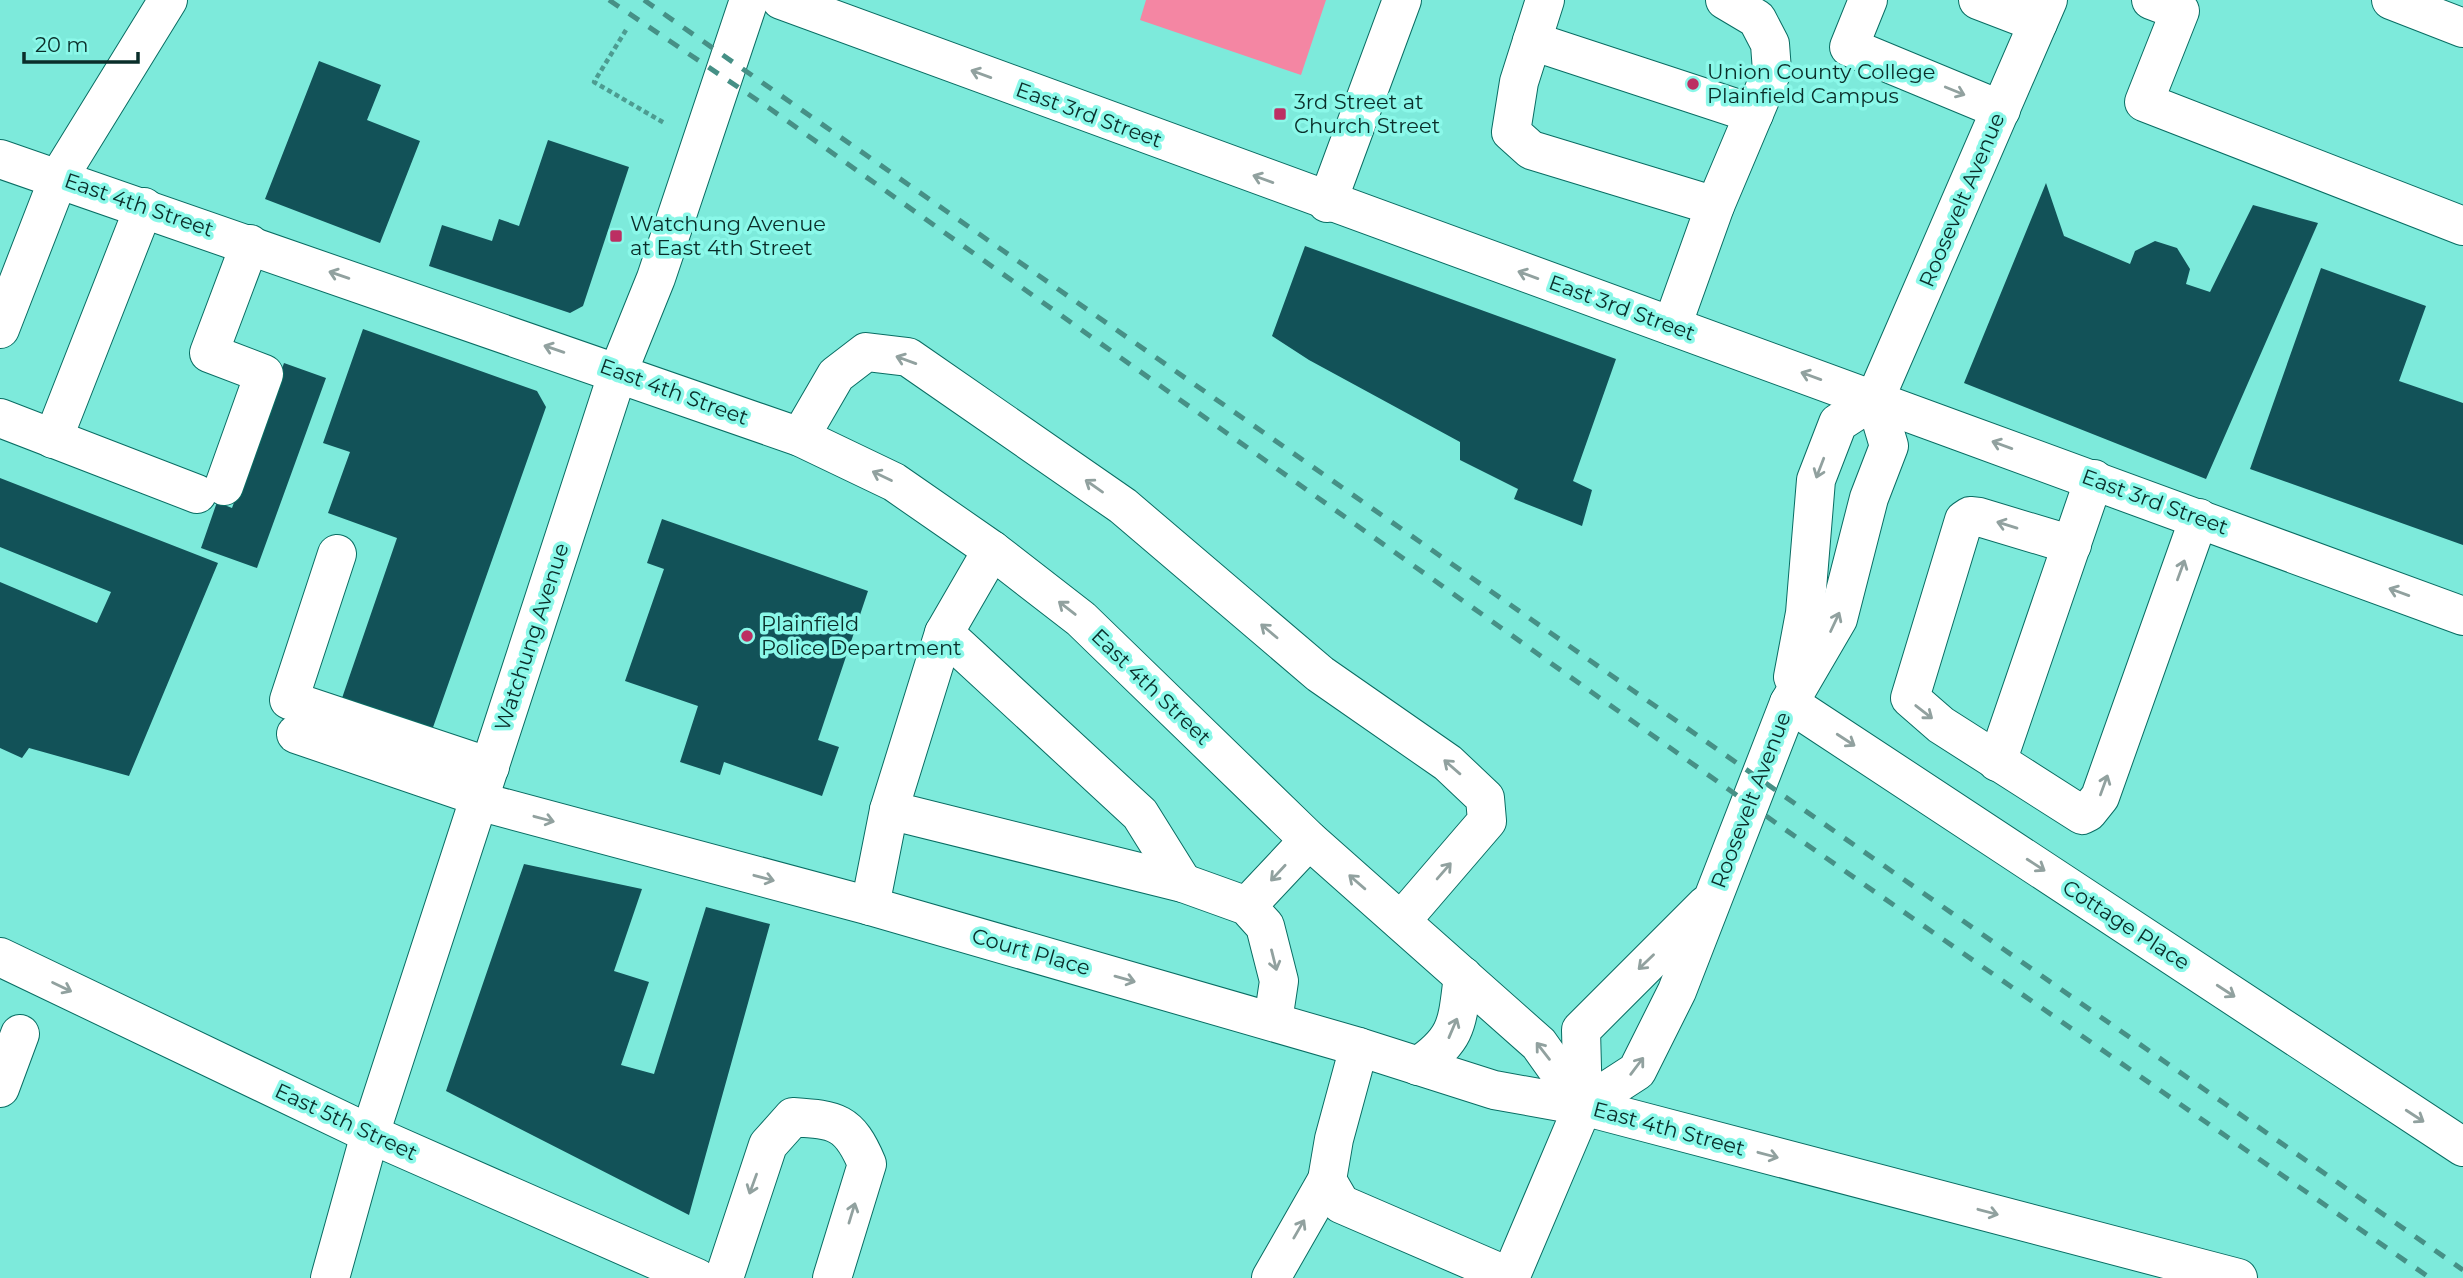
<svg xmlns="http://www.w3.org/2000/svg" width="2463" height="1278" font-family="Montserrat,sans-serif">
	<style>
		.green { fill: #f486a3 }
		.building { fill: #125258 }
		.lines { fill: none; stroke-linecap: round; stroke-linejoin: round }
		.minor-casing { stroke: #096d63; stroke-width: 40 }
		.major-casing { stroke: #096d63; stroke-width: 40 }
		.path { stroke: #4d9c91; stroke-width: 4.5; stroke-dasharray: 5 3.5; stroke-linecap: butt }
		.minor { stroke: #fff; stroke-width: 38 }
		.major { stroke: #fff; stroke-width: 38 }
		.rail { stroke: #469086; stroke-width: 5; stroke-dasharray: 12 12; stroke-linecap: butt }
		.oneway { stroke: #91a19f }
		.poi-dot { fill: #bc2f62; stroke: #8bf8e9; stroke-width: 2.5 }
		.labels { text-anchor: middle; stroke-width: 7; stroke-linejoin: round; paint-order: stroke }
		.poi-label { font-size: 21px; fill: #0a2e2a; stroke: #8bf8e9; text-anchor: start }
		.street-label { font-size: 21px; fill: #0a2e2a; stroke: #8bf8e9 }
	</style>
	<rect width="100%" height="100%" fill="#7deadb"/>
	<!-- green -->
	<path class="green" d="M 1146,0 L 1326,0 L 1301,75 L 1140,20 Z"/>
	<!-- building -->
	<g class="building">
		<path d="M 319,61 L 381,85 L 367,120 L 420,141 L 380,243 L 265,199 Z"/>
		<path d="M 548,140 L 629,167 L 583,306 L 570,313 L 429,266 L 442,225 L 492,241 L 499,219 L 519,226 Z"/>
		<path d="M 2046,183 L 2064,236 L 2130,264 L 2135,251 L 2155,241 L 2177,248 L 2190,269 L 2186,284 L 2210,292 L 2253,205 L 2318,223 L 2206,479 L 1964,383 Z"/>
		<path d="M 1305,246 L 1616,359 L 1573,481 L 1592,490 L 1582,526 L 1514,499 L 1518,489 L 1460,460 L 1460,442 L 1309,360 L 1272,336 Z"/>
		<path d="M 2321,268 L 2426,306 L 2399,381 L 2463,403 L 2463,545 L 2250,469 Z"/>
		<path d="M 363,329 L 537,391 L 546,407 L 431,733 L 341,701 L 397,538 L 328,513 L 350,452 L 323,443 Z"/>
		<path d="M 284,363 L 326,378 L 257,568 L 201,548 L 217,502 L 232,508 Z"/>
		<path d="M 0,478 L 218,563 L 129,776 L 29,748 L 22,758 L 0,748 L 0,582 L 97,623 L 111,592 L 0,547 Z"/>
		<path d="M 662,519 L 868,591 L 818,740 L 839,747 L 822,796 L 724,762 L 720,775 L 680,762 L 698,706 L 625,681 L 664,569 L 647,563 Z"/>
		<path d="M 524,864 L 642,889 L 614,971 L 649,982 L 621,1065 L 654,1074 L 706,907 L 770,924 L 689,1215 L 446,1091 Z"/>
	</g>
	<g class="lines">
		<!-- minor casing -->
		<g class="minor-casing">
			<g id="minor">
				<path d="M 781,0 C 1341,209 1903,409 2463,616"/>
				<path d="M 1545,0 L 1519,82 L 1511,132 L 1531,150 L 1715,206"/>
				<path d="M 1868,0 L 1849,47 L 2001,110"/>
				<path d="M 1978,0 L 2038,23"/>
				<path d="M 2151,0 L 2180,11 L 2144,102 L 2463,226"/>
				<path d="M 2391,0 L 2463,28"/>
				<path d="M 1532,41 L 1754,114"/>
				<path d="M 1327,203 L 1402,0"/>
				<path d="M 1672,326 L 1715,206 L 1772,71 L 1770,44 L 1757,19 L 1725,0"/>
				<path d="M 0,329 L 59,177 L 168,0"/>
				<path d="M 0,418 L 197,494"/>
				<path d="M 800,437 L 836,375 L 866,352 L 908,357 L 1123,506 L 1320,674 L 1448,763 L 1485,798 L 1487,821 L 1401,921"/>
				<path d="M 53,439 L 144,207"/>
				<path d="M 224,486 L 264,374 L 209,353 L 250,244"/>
				<path d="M 2072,545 L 1979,517 L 1970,516 L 1964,520 L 1910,698 L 1941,725 L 2082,815 L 2088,812 L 2100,797 L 2199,518"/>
				<path d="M 337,554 L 289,700 L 490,767"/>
				<path d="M 944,633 L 1140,814 L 1183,883"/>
				<path d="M 1793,677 L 1805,613 L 1816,480 L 1838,423 L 1875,399 L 2048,0"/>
				<path d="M 1789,703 L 2463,1147"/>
				<path d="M 296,734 L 480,797"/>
				<path d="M 1997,762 L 2094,479"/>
				<path d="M 478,801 L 870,906 L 1359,1047 L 1494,1090 L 1583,1106 L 2238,1278"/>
				<path d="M 889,810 L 1183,883 L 1247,906 L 1265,926 L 1279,981 L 1273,1021"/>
				<path d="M 870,906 L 889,810 L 944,633 L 992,550"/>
				<path d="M 1247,906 L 1309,840"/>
				<path d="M 1359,1047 L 1334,1139 L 1327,1180 L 1341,1204 L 1510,1277"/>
				<path d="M 0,1088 L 20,1034"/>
				<path d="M 1583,1106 L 1637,1071 L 1677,991 L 1789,703 L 1838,619 L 1869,498 L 1889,446 L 1875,399"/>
				<path d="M 1583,1106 L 1581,1030 L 1706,905"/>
				<path d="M 330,1278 L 370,1134 L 618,372 L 656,278 L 749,0"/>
				<path d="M 724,1278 L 768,1145 L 793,1117 C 836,1120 849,1121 867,1164 L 832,1278"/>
				<path d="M 1271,1278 L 1327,1180"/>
			</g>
		</g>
		<!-- major casing -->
		<g class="major-casing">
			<g id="major">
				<path d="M 0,159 L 800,437 L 894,482 L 992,550 L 1081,619 L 1309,840 L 1539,1044 L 1583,1106 L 1510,1278"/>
				<path d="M 0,957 L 370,1134 L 697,1278"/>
				<path d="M 1418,1066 C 1459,1038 1457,1022 1463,976"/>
			</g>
		</g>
		<!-- path -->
		<path class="path" d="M 626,30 L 594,82 L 666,124"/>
		<!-- minor -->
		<use href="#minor" class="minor"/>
		<!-- major -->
		<use href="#major" class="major"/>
		<!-- rail -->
		<g class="rail">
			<path d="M 609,0 L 769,108 L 1783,828 L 2430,1278"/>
			<path d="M 644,0 L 2463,1270"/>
		</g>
	</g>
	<!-- one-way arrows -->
	<defs><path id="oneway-shaft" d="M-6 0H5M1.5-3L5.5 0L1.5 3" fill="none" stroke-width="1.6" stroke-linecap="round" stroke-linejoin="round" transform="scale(1.75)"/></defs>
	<g class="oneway">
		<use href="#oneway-shaft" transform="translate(981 74) rotate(-160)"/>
		<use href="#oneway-shaft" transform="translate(1955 91) rotate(22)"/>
		<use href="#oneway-shaft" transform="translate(1263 179) rotate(-160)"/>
		<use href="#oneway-shaft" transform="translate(339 275) rotate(-161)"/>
		<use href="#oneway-shaft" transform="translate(1528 275) rotate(-160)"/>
		<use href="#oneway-shaft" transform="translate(554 349) rotate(-161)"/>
		<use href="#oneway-shaft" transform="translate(906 360) rotate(-160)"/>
		<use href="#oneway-shaft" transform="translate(1811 376) rotate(-160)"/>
		<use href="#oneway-shaft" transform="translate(2002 445) rotate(-160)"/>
		<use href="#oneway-shaft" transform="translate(1820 468) rotate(111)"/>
		<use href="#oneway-shaft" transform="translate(882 476) rotate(-154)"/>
		<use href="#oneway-shaft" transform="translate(1094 486) rotate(-145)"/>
		<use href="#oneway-shaft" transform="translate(2007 525) rotate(-163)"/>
		<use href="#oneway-shaft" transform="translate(2181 570) rotate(-70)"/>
		<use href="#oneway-shaft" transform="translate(2399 592) rotate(-160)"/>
		<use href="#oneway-shaft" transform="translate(1067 608) rotate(-142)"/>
		<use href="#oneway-shaft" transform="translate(1835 622) rotate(-65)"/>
		<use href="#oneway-shaft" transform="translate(1269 631) rotate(-140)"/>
		<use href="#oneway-shaft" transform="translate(1924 712) rotate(38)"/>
		<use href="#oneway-shaft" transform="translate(1846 740) rotate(33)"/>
		<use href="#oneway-shaft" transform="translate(1452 767) rotate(-139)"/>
		<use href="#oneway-shaft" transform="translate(2104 785) rotate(-70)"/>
		<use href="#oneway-shaft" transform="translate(544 819) rotate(15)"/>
		<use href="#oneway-shaft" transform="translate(2036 865) rotate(33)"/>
		<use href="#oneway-shaft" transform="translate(1444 871) rotate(-49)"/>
		<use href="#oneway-shaft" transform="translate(1278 873) rotate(133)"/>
		<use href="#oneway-shaft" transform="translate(764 878) rotate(15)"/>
		<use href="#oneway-shaft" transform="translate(1357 882) rotate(-139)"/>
		<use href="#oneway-shaft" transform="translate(1274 960) rotate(76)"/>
		<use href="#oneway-shaft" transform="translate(1646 962) rotate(136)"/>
		<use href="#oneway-shaft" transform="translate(1125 979) rotate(16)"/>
		<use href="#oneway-shaft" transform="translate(62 987) rotate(26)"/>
		<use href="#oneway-shaft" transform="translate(2226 991) rotate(33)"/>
		<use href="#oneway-shaft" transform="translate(1453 1028) rotate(-67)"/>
		<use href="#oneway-shaft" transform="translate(1543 1051) rotate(-128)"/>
		<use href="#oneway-shaft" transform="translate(1637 1066) rotate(-53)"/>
		<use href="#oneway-shaft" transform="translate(2415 1116) rotate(33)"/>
		<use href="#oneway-shaft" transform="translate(1768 1155) rotate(15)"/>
		<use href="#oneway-shaft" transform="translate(753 1184) rotate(110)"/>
		<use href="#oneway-shaft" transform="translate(1988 1212) rotate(15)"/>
		<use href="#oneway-shaft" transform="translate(852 1213) rotate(-73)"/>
		<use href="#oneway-shaft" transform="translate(1299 1229) rotate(-60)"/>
	</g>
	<!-- markers -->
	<g class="poi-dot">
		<circle cx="1693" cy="84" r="7"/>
		<rect x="1273" y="107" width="14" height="14" rx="3.5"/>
		<rect x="609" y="229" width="14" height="14" rx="3.5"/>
		<circle cx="747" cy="636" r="7"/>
	</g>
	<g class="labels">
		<!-- poi labels -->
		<g class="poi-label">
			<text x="1707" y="79">Union County College<tspan x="1707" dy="24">Plainfield Campus</tspan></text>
			<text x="1294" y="109">3rd Street at<tspan x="1294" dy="24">Church Street</tspan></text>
			<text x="630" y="231">Watchung Avenue<tspan x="630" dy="24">at East 4th Street</tspan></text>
			<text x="761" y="631">Plainfield<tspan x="761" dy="24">Police Department</tspan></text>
		</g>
		<!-- street labels -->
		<g class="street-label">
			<text transform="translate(1089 115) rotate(20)" y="7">East 3rd Street</text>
			<text transform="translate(1962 200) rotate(-67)" y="7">Roosevelt Avenue</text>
			<text transform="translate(139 205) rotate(19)" y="7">East 4th Street</text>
			<text transform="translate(1622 308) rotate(20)" y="7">East 3rd Street</text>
			<text transform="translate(674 392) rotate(20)" y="7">East 4th Street</text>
			<text transform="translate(2155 502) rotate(20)" y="7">East 3rd Street</text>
			<text transform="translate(532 637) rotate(-72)" y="7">Watchung Avenue</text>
			<text transform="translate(1151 687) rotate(44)" y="7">East 4th Street</text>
			<text transform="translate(1751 800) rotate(-69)" y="7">Roosevelt Avenue</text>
			<text transform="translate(2126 925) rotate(33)" y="7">Cottage Place</text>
			<text transform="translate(1031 952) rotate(16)" y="7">Court Place</text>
			<text transform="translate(346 1122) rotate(25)" y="7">East 5th Street</text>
			<text transform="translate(1669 1129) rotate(15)" y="7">East 4th Street</text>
		</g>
	</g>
	<!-- scale -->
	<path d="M24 52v10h114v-10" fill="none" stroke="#0a2e2a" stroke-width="3.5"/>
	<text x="35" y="52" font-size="21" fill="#0a2e2a" stroke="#8bf8e9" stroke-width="5" paint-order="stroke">20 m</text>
</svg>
